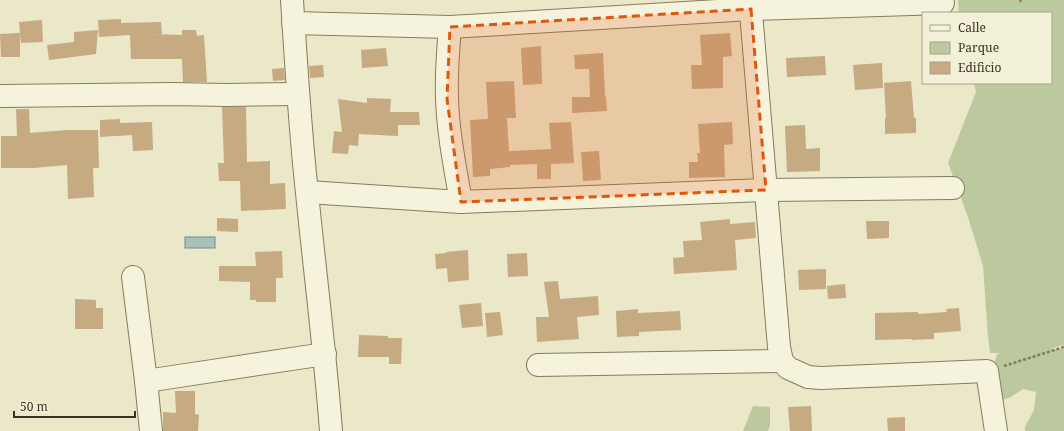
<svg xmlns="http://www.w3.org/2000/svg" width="1064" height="431" font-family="'Noto Serif',serif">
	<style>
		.green { fill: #bcc99e }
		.water { fill: #a9c0bd; stroke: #708e8c }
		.building { fill: #c6aa82 }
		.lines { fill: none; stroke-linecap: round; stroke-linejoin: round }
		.minor-casing { stroke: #867b5f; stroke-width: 24 }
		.path { stroke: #867b5f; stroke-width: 2.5; stroke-dasharray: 3 2; stroke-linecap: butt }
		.minor { stroke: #f6f3dc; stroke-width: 22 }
		.marked { fill: #df570d; fill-opacity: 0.2; stroke: #df570d; stroke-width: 3; stroke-dasharray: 8 5; stroke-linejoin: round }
	</style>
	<rect width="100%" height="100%" fill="#ebe7c9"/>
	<!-- green -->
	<g class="green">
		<path d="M 958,0 L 1064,0 L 1064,345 L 1050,349 L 1064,349 L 1064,431 L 1025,431 L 1025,427 L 1034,410 L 1036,392 L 1023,389 L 1011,397 L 998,402 L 992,370 L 997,354 L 1000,353 L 990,353 L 988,337 L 983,266 L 968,217 L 948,163 L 976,92 L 974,83 L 1051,83 L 1051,13 L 959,13 Z"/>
		<path d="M 753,406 L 770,407 L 770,425 L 768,431 L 743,431 Z"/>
	</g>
	<!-- water -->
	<rect class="water" x="185" y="237" width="30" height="11"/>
	<!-- building -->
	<g class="building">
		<path d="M 121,19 L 121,23 L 161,22 L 162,34 L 152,34 L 182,35 L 182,30 L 196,30 L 197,36 L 204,35 L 207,82 L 183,82 L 182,59 L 131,59 L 130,35 L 99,37 L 98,20 Z"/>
		<path d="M 42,20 L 43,42 L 21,43 L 19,22 Z"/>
		<path d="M 98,30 L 96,54 L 49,60 L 47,45 L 74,42 L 74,32 Z"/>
		<path d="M 20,33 L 20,57 L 1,57 L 0,34 Z"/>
		<path d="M 730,33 L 732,56 L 723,57 L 723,88 L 692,89 L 691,65 L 702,65 L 700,35 Z"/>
		<path d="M 541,46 L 542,84 L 523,85 L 521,48 Z"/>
		<path d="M 386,48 L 388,66 L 362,68 L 361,50 Z"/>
		<path d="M 603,53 L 605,96 L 606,96 L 607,111 L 572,113 L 572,97 L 590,97 L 589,69 L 575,69 L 574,55 Z"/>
		<path d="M 825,56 L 826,75 L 787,77 L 786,58 Z"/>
		<path d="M 882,63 L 883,88 L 855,90 L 853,65 Z"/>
		<path d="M 323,65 L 324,77 L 310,78 L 309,66 Z"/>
		<path d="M 284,68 L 285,80 L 273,81 L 272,69 Z"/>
		<path d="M 514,81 L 516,118 L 507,118 L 509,151 L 551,149 L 549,123 L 571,122 L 574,163 L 551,164 L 551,179 L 537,179 L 537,164 L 510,165 L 510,167 L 490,169 L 490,176 L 473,177 L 470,120 L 488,119 L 486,82 Z"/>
		<path d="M 911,81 L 914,118 L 916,118 L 916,133 L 885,134 L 885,118 L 886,118 L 884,83 Z"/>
		<path d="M 367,98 L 391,99 L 390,112 L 419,112 L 420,125 L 398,125 L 398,136 L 359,134 L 358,146 L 349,145 L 348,154 L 332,153 L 334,131 L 342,132 L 338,99 L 367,103 Z"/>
		<path d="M 222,107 L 246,107 L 247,162 L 270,161 L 270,184 L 285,183 L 286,209 L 241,211 L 240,181 L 219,181 L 218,163 L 224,163 Z"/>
		<path d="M 16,109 L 29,109 L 30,133 L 67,130 L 98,130 L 99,168 L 93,168 L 94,197 L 68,199 L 67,165 L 34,168 L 1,168 L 1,136 L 17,136 Z"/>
		<path d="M 120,119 L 120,123 L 152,122 L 153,150 L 133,151 L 132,135 L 100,137 L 100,120 Z"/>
		<path d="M 732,122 L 733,144 L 724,145 L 725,177 L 689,178 L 689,162 L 698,162 L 697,153 L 700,153 L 698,124 Z"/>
		<path d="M 805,125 L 806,149 L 820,148 L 820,171 L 787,172 L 785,126 Z"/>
		<path d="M 599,151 L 601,180 L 583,181 L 581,152 Z"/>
		<path d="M 217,218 L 238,219 L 238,232 L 217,231 Z"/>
		<path d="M 730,219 L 730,224 L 755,222 L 756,238 L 735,240 L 737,270 L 674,274 L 673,258 L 684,257 L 683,241 L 702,240 L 700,222 Z"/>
		<path d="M 866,221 L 889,221 L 889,238 L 867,239 Z"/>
		<path d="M 468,250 L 469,280 L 448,282 L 447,268 L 436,269 L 435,254 L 446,253 L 446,252 Z"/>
		<path d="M 282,251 L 283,278 L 276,278 L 276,302 L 256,302 L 256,300 L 250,300 L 250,282 L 219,281 L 219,266 L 256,266 L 255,252 Z"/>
		<path d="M 527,253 L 528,276 L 508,277 L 507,254 Z"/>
		<path d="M 826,269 L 826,289 L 799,290 L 798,270 Z"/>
		<path d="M 558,281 L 560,299 L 598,296 L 599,315 L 577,317 L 579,339 L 537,342 L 536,317 L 549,317 L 544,282 Z"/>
		<path d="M 845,284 L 846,298 L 828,299 L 827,286 Z"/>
		<path d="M 75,299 L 96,300 L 96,308 L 103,308 L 103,329 L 75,329 Z"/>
		<path d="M 481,303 L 483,326 L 462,328 L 459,305 Z"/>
		<path d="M 959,308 L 961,331 L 934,333 L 934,339 L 912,340 L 912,339 L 875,340 L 875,313 L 918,312 L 918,314 L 947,312 L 946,309 Z"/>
		<path d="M 638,309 L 638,313 L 680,311 L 681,330 L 639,332 L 639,336 L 617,337 L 616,311 Z"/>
		<path d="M 500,312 L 503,335 L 487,337 L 485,313 Z"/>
		<path d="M 359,335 L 388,336 L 388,338 L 402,338 L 401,364 L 389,364 L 389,357 L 358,357 Z"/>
		<path d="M 175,391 L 195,391 L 195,414 L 199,415 L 198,431 L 163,431 L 163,412 L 176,413 Z"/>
		<path d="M 811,406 L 812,431 L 790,431 L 788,407 Z"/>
		<path d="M 905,417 L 905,431 L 888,431 L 887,418 Z"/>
	</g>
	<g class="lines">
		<!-- minor casing -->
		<g class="minor-casing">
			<g id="minor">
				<path d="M 292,0 C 296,64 300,129 307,193 C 315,273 325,351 331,431"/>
				<path d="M 750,0 L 779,347 L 782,361 L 788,368 L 808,377 L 821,378 L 987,371 L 996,431"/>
				<path d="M 293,23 L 450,27 L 751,9 L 943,3"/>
				<path d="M 450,27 C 448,51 446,74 447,98 C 448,133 455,167 461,202"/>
				<path d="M 0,96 L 173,94 L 226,95 L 298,94"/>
				<path d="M 307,192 L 461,202 L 766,190 L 953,188"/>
				<path d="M 133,277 L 146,381 L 151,431"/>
				<path d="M 538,365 L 782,361"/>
				<path d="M 146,381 L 325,354"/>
			</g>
		</g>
		<!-- path -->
		<g class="path">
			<path d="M 1020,2 L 1021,0"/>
			<path d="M 1004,366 L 1064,347"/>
		</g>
		<!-- minor -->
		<use href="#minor" class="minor"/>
	</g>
	<!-- marked area -->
	<path class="marked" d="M 751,9 L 766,190 L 461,202 L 447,99 L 450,27 Z"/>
	<!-- legend -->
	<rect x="922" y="12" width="130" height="72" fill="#f3f0d8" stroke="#a8a38f"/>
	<rect x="930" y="25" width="20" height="6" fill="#f6f3dc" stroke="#a8a38f"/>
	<text x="958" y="32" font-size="12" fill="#383021">Calle</text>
	<rect x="930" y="42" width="20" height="12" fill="#bcc99e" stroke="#a8a38f"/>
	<text x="958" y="52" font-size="12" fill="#383021">Parque</text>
	<rect x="930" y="62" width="20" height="12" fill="#c6aa82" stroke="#a8a38f"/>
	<text x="958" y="72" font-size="12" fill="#383021">Edificio</text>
	<!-- scale -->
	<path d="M14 411v6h121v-6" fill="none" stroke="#383021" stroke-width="2"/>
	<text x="20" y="411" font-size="12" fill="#383021" stroke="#f3f0d8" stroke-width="3" paint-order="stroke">50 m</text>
</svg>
